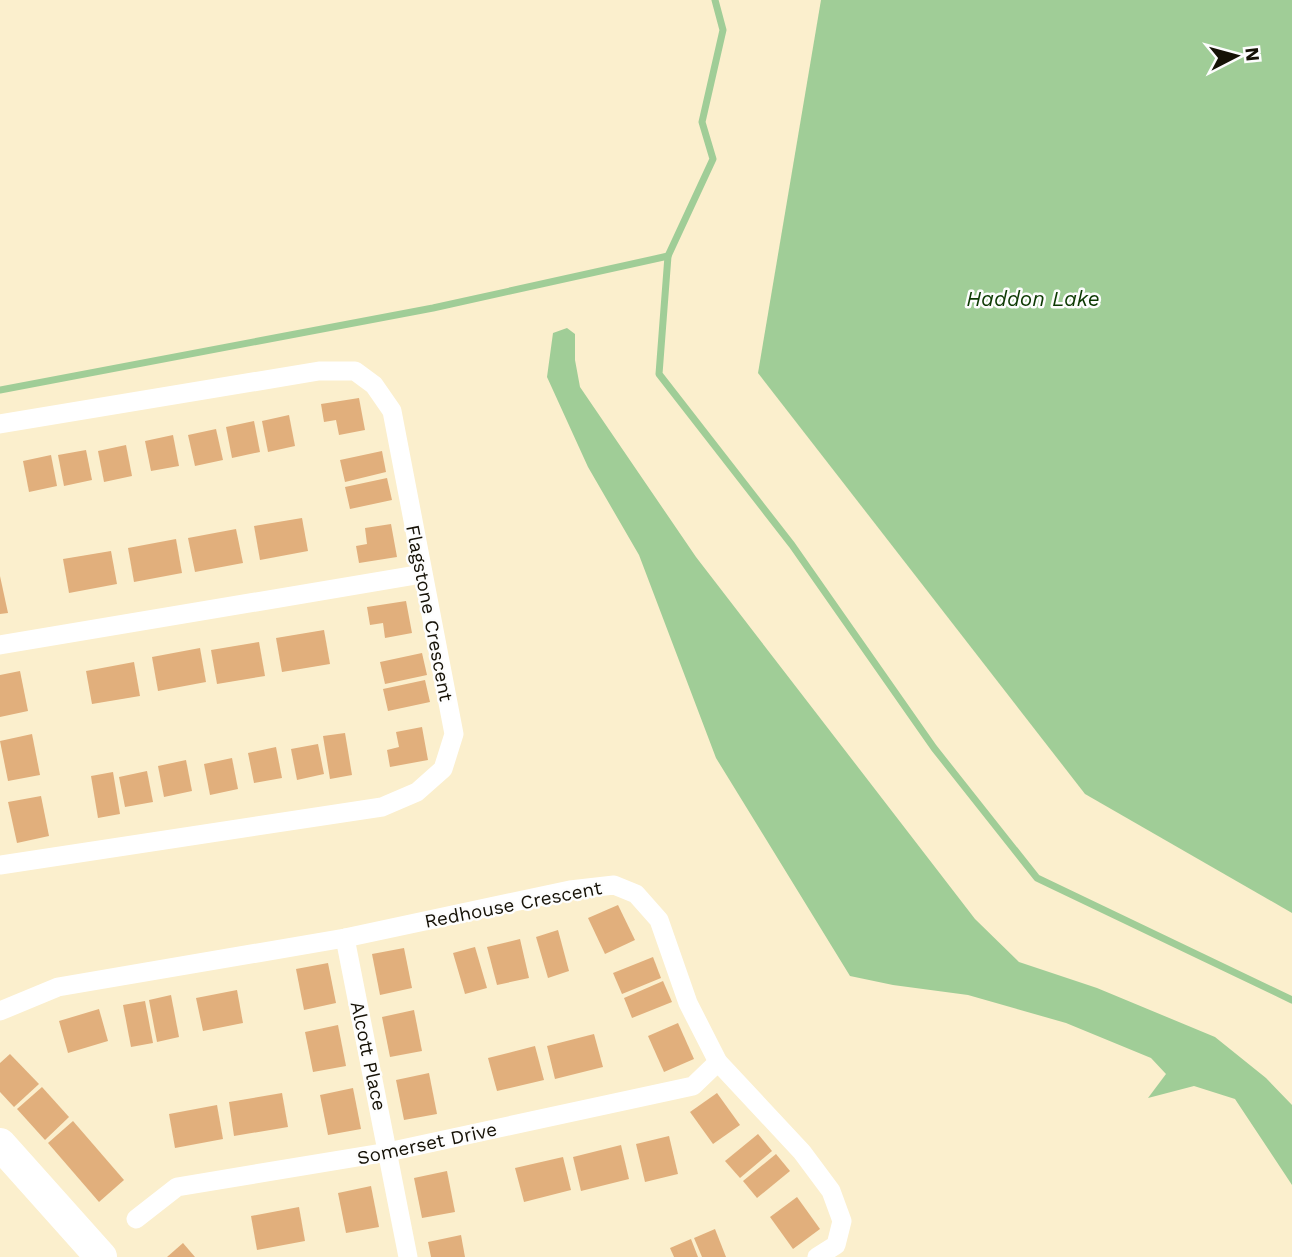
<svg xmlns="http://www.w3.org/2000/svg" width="1292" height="1257" font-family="'Work Sans',sans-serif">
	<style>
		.water { fill: #a0cd97 }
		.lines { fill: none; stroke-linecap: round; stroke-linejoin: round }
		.stream { stroke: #a0cd97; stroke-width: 7 }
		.building { fill: #e1af7c }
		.street { stroke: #fff; stroke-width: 19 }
		.primary { stroke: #fff; stroke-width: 32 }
		.labels { text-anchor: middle; stroke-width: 5; stroke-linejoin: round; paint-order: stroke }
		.street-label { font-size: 19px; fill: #151106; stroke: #fdfdfd }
		.water-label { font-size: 21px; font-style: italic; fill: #0c3902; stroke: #fdfdfd }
	</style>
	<rect width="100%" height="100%" fill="#fbefcd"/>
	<!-- water -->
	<g class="water">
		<path d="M 821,0 L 1292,0 L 1292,913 L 1085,794 L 758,373 Z"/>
		<path d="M 567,328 L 575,334 L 575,360 L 580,387 L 696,557 L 975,919 L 1019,962 L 1097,988 L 1215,1037 L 1266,1078 L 1292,1105 L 1292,1185 L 1235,1099 L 1194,1086 L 1148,1098 L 1166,1074 L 1151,1058 L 1066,1023 L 968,995 L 893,985 L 850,976 L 716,758 L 639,555 L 588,467 L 547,377 L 553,333 Z"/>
	</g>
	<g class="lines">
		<!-- stream -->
		<g class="stream">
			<path d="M 715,0 L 723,30 L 702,122 L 713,159 L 668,256 L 659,374 L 792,545 L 934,748 L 1037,878 L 1292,1000"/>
			<path d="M 0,390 L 433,308 L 668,256"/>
		</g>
	</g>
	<!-- building -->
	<g class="building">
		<path d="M 359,398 L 365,430 L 339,435 L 336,420 L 324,422 L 321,404 Z"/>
		<path d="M 289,415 L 295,446 L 268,452 L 262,421 Z"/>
		<path d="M 254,421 L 260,452 L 232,458 L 226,427 Z"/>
		<path d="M 216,429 L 223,460 L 195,466 L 188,435 Z"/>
		<path d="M 173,435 L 179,466 L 151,471 L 145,441 Z"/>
		<path d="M 126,445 L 132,476 L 104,482 L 98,451 Z"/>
		<path d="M 86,450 L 92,480 L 64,486 L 58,455 Z"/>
		<path d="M 382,451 L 386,472 L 345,482 L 340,460 Z"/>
		<path d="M 51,455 L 57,486 L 29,492 L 23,461 Z"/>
		<path d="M 387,478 L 392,500 L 350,509 L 345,487 Z"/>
		<path d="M 302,518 L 308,551 L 260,560 L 254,526 Z"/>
		<path d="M 391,524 L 397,557 L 359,563 L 356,546 L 367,544 L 365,528 Z"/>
		<path d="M 236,529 L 243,563 L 195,572 L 188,538 Z"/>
		<path d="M 176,539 L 182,573 L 134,582 L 128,548 Z"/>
		<path d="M 111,551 L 117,584 L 69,593 L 63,559 Z"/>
		<path d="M 0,576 L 8,613 L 0,614 Z"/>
		<path d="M 406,601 L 412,633 L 385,638 L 383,623 L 370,625 L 367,607 Z"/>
		<path d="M 324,630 L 330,664 L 282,672 L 276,638 Z"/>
		<path d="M 259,642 L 265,676 L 217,684 L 211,650 Z"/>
		<path d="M 200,648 L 206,682 L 158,691 L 152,657 Z"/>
		<path d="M 422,653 L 427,675 L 385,684 L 380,662 Z"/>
		<path d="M 134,662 L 140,696 L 92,704 L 86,671 Z"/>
		<path d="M 20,671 L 28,711 L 0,717 L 0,675 Z"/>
		<path d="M 425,680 L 430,702 L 388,711 L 383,689 Z"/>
		<path d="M 422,727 L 428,760 L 390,767 L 387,750 L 399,747 L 396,732 Z"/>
		<path d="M 345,733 L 352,775 L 330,779 L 323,736 Z"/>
		<path d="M 32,734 L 40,775 L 8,781 L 0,741 Z"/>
		<path d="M 318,744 L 324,774 L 297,780 L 291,749 Z"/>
		<path d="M 276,747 L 282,778 L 254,783 L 248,753 Z"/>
		<path d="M 232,758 L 238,789 L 210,795 L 204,764 Z"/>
		<path d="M 186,760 L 192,791 L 164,797 L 158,766 Z"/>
		<path d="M 147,771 L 153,802 L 125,807 L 119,777 Z"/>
		<path d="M 113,772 L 120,814 L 98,818 L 91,776 Z"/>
		<path d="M 41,796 L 49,836 L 17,843 L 8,802 Z"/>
		<path d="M 618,905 L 635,940 L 605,954 L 588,918 Z"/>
		<path d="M 558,930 L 569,971 L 548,978 L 536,937 Z"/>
		<path d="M 520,939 L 529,978 L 497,985 L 487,947 Z"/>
		<path d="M 475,947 L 487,988 L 465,994 L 453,953 Z"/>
		<path d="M 404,948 L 412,988 L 380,995 L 372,954 Z"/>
		<path d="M 653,957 L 661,978 L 622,994 L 613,973 Z"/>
		<path d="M 328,963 L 336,1003 L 304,1010 L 296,969 Z"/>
		<path d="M 663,981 L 672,1002 L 632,1018 L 624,998 Z"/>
		<path d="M 237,990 L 243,1023 L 203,1031 L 196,998 Z"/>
		<path d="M 171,995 L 179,1037 L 157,1042 L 149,1000 Z"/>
		<path d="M 145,1001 L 153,1043 L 131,1047 L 123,1005 Z"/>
		<path d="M 99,1009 L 108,1041 L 68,1053 L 59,1021 Z"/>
		<path d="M 414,1010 L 422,1051 L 390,1057 L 382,1017 Z"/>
		<path d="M 678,1023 L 694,1059 L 664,1072 L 648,1036 Z"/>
		<path d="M 338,1025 L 346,1066 L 313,1072 L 305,1032 Z"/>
		<path d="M 594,1034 L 603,1067 L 555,1079 L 547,1046 Z"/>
		<path d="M 535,1046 L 544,1080 L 497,1091 L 488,1058 Z"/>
		<path d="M 10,1054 L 39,1084 L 14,1107 L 0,1092 L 0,1063 Z"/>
		<path d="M 429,1073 L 437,1114 L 404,1120 L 396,1080 Z"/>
		<path d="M 42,1087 L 69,1117 L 45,1140 L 17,1109 Z"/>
		<path d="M 353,1088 L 361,1129 L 328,1135 L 320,1095 Z"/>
		<path d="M 282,1093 L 288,1127 L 234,1136 L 229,1102 Z"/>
		<path d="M 717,1093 L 740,1125 L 713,1144 L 690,1112 Z"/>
		<path d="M 217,1105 L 223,1139 L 175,1148 L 169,1114 Z"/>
		<path d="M 73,1121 L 124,1180 L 99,1202 L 48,1143 Z"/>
		<path d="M 758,1134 L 772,1151 L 740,1178 L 725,1161 Z"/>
		<path d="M 669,1136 L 678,1174 L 645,1182 L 636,1144 Z"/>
		<path d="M 621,1145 L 629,1179 L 581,1191 L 573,1157 Z"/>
		<path d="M 776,1154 L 790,1171 L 757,1198 L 743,1181 Z"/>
		<path d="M 563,1157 L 571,1190 L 524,1202 L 515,1168 Z"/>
		<path d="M 447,1171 L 455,1212 L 422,1218 L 414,1178 Z"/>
		<path d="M 371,1186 L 379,1227 L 346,1233 L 338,1193 Z"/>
		<path d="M 797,1197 L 820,1229 L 793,1249 L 770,1217 Z"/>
		<path d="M 299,1207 L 305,1241 L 257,1250 L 251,1216 Z"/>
		<path d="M 715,1229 L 726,1257 L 702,1257 L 694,1238 Z"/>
		<path d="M 461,1235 L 465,1257 L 431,1257 L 428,1242 Z"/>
		<path d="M 691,1239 L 698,1257 L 674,1257 L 670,1248 Z"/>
		<path d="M 183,1243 L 195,1257 L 167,1257 Z"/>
	</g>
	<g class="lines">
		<!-- street -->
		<g class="street">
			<path d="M 0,424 L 319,371 L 355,371 L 374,385 L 392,411 L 454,734 L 443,769 L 417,792 L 382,807 L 0,865"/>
			<path d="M 0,645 L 422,574"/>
			<path d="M 345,938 L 408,1257"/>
			<path d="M 0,1011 L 58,987 L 345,938 L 570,890 L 614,885 L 636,894 L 659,920 L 688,1003 L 718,1062 L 802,1152 L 831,1191 L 842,1221 L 836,1245 L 817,1257"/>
			<path d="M 136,1219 L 177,1187 L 388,1152 L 693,1086 L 718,1062"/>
		</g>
		<!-- primary -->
		<path class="primary" d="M 0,1144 L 101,1257"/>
	</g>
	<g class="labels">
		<!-- street labels -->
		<g class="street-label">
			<text transform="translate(430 613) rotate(79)" y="7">Flagstone Crescent</text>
			<text transform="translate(513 904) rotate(-11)" y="7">Redhouse Crescent</text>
			<text transform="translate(369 1056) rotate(78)" y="7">Alcott Place</text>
			<text transform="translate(427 1143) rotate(-12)" y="7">Somerset Drive</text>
		</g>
		<!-- water labels -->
		<g class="water-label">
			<text x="1033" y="306">Haddon Lake</text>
		</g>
	</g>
	<!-- north arrow -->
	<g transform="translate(1236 56) rotate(84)" stroke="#fdfdfd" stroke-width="5" paint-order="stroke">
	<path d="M0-5L12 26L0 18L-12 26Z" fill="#151106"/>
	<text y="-10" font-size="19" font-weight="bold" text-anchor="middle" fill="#151106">N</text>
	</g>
</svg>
